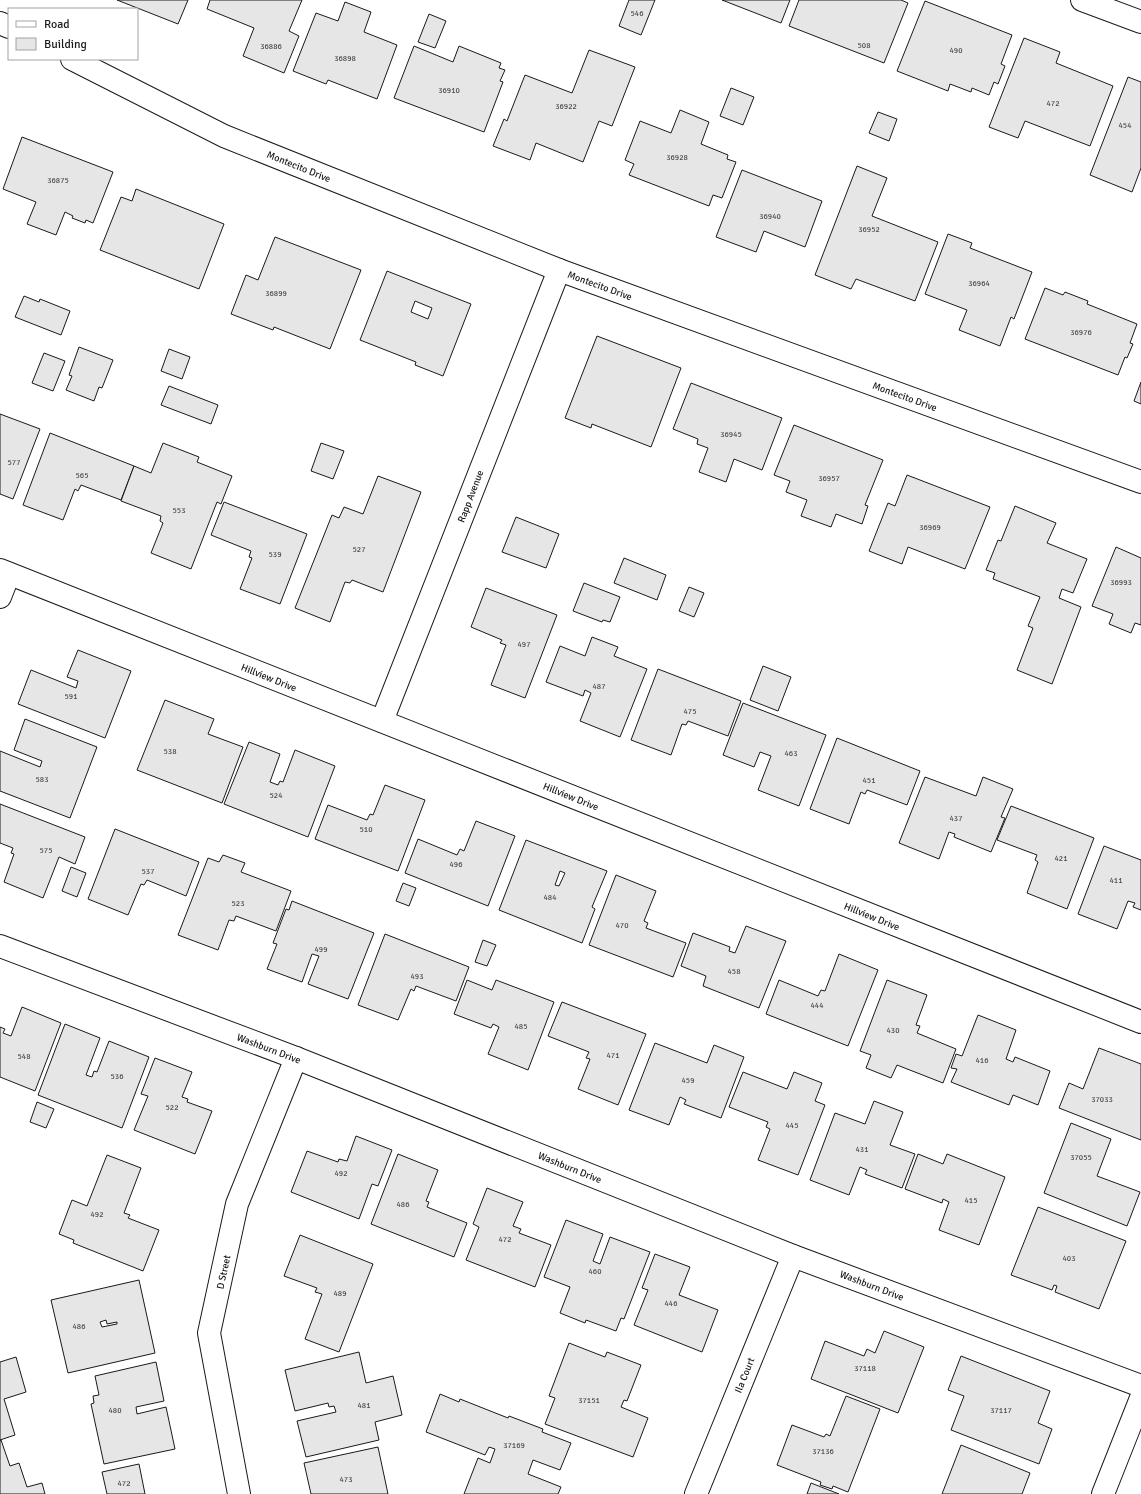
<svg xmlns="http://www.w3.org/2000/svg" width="1141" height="1494" font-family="Signika,sans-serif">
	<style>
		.building { fill: #e6e6e6; stroke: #1a1a1a; fill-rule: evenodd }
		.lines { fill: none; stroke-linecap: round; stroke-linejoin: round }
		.street-casing { stroke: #1a1a1a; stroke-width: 24 }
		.street { stroke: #fff; stroke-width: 22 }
		.labels { text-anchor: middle; stroke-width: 3; stroke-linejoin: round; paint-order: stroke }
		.number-label { font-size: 8px; fill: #4d4d4d }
		.street-label { font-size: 10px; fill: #1a1a1a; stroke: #fff }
	</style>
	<rect width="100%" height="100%" fill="#fff"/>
	<!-- building -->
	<g class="building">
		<path d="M 117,0 L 188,0 L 178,24 Z"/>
		<path d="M 210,0 L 302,0 L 289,31 L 299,36 L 284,73 L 243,56 L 254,28 L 207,9 Z"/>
		<path d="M 629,0 L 655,0 L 641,35 L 619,26 Z"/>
		<path d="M 722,0 L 790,0 L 781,23 Z"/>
		<path d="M 799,0 L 901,0 L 908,3 L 884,63 L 789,26 Z"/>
		<path d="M 925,1 L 1012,35 L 1001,64 L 1005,66 L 998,84 L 994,82 L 989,95 L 972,88 L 971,92 L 950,84 L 948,91 L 897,71 Z"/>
		<path d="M 345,2 L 371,12 L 364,32 L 397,45 L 377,99 L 328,80 L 326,84 L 293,71 L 316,13 L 338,21 Z"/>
		<path d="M 429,14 L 446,21 L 435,48 L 418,42 Z"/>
		<path d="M 1024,38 L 1060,52 L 1056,63 L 1113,86 L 1090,146 L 1025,121 L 1018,138 L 989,127 Z"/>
		<path d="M 414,46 L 453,62 L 459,46 L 501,63 L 499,68 L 505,70 L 500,81 L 503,82 L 484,132 L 394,98 Z"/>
		<path d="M 589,50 L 635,67 L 612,126 L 599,121 L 583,162 L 536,143 L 530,160 L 493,146 L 504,119 L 507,121 L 525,75 L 572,93 Z"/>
		<path d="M 1128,77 L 1141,82 L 1141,168 L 1132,192 L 1090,175 Z"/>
		<path d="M 731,88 L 754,97 L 743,125 L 720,116 Z"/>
		<path d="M 680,110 L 709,122 L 701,144 L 728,155 L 727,159 L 736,162 L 722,198 L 713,195 L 709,206 L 629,175 L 634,164 L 625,160 L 640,121 L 671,133 Z"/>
		<path d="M 878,112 L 897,119 L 889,141 L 869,133 Z"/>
		<path d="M 22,137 L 113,172 L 93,223 L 86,220 L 85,223 L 72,218 L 73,216 L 65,212 L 56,235 L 27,224 L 36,202 L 3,189 Z"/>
		<path d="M 857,166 L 887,178 L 872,216 L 938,242 L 915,301 L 856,279 L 851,289 L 815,275 Z"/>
		<path d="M 742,170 L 822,201 L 805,247 L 764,231 L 756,252 L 716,237 Z"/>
		<path d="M 136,189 L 224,224 L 199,289 L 100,250 L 121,197 L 132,201 Z"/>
		<path d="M 948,234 L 972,243 L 970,248 L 1032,272 L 1014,319 L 1011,317 L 1000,346 L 959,330 L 967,310 L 925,294 Z"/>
		<path d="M 275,237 L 361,270 L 330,349 L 274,327 L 273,330 L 231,314 L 246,275 L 258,280 Z"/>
		<path d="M 387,271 L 471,304 L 443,376 L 415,365 L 416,362 L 360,340 ZM 415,301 L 432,308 L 428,319 L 411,312 Z"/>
		<path d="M 1045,288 L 1063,295 L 1065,292 L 1088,301 L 1087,304 L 1137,324 L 1130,343 L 1133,344 L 1127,358 L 1125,357 L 1118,375 L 1025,339 Z"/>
		<path d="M 24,296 L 39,302 L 40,299 L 70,311 L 61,335 L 15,317 Z"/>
		<path d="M 597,336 L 681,368 L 651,447 L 592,424 L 591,428 L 565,418 Z"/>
		<path d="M 79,347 L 113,360 L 102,388 L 99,387 L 94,401 L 66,390 L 72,376 L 69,375 Z"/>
		<path d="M 169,349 L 190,357 L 182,379 L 161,371 Z"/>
		<path d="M 44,353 L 65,361 L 53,391 L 32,383 Z"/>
		<path d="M 1141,382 L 1141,404 L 1134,401 Z"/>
		<path d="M 691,383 L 782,418 L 762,470 L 734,459 L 726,482 L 699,472 L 708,448 L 697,444 L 698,439 L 673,429 Z"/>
		<path d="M 169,386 L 218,405 L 211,424 L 161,405 Z"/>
		<path d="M 0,414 L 40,429 L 13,499 L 0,494 Z"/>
		<path d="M 794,425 L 883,460 L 865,505 L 868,506 L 862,524 L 836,514 L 831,527 L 801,516 L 807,500 L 786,492 L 790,481 L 774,475 Z"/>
		<path d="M 50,433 L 134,466 L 121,500 L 81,485 L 78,491 L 75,489 L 63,520 L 23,505 Z"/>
		<path d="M 163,443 L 199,457 L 197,462 L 232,476 L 221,504 L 217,502 L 191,569 L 151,553 L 163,523 L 160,521 L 161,516 L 121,501 L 134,466 L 151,473 Z"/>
		<path d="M 321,443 L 344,451 L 333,479 L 311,471 Z"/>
		<path d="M 907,475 L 990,507 L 965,569 L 908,547 L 902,564 L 869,551 L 888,503 L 895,506 Z"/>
		<path d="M 378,476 L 421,492 L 383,592 L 352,580 L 350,583 L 345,582 L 330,622 L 295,608 L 332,515 L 339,518 L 344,507 L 363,514 Z"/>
		<path d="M 224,502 L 307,534 L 280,604 L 240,589 L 252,558 L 249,557 L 251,551 L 211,535 Z"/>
		<path d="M 1015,506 L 1056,523 L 1047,543 L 1087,559 L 1073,593 L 1062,589 L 1059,598 L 1081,607 L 1052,684 L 1017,670 L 1033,628 L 1028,626 L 1040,597 L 993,579 L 995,573 L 986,570 L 998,540 L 1001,541 Z"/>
		<path d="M 516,517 L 559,534 L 546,568 L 502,552 Z"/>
		<path d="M 1116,547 L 1141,558 L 1141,625 L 1135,623 L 1131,633 L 1109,624 L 1113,614 L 1092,606 Z"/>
		<path d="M 624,558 L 666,575 L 657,600 L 614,583 Z"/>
		<path d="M 584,583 L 620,597 L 610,622 L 603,620 L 602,622 L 573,611 Z"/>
		<path d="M 689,587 L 704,593 L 694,617 L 679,611 Z"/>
		<path d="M 486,588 L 557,615 L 525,698 L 491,685 L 506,645 L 500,643 L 502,640 L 471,627 Z"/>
		<path d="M 592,637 L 618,647 L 614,656 L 647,669 L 620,737 L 580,721 L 591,693 L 585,690 L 583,696 L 546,682 L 560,646 L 585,656 Z"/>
		<path d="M 78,650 L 131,671 L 105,738 L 18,704 L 31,670 L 76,688 L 78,681 L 67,677 Z"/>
		<path d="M 763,666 L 791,677 L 778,711 L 750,700 Z"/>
		<path d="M 658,669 L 741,701 L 728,736 L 688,721 L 686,725 L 682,724 L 671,755 L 631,740 Z"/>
		<path d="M 165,700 L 214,719 L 208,734 L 243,747 L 222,803 L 137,770 Z"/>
		<path d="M 743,703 L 826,735 L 799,806 L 758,790 L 771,756 L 760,752 L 754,767 L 723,755 Z"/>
		<path d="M 25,719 L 97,747 L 70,818 L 0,791 L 0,751 L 40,767 L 42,761 L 14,750 Z"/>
		<path d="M 837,738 L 920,771 L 907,805 L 867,790 L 865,794 L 861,792 L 849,824 L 810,809 Z"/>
		<path d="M 249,742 L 280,754 L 270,782 L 278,785 L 280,781 L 283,782 L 295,750 L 335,766 L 308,837 L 224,804 Z"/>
		<path d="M 925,777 L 976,796 L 983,777 L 1013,789 L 1001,817 L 1005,818 L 991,852 L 954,837 L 955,834 L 949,832 L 939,859 L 899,843 Z"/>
		<path d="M 385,785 L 425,800 L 398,871 L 315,839 L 328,805 L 367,820 L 370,814 L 373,815 Z"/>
		<path d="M 0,804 L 85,837 L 75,864 L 59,857 L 43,898 L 4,882 L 14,854 L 11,853 L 13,848 L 0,843 Z"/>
		<path d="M 1011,806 L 1094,838 L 1067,909 L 1027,893 L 1038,862 L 1035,860 L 1037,855 L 997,840 Z"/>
		<path d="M 476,821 L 515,836 L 488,906 L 405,873 L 418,839 L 457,855 L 460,849 L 464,851 Z"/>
		<path d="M 115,829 L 199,862 L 186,896 L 147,880 L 144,885 L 141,884 L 128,915 L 88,899 Z"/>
		<path d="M 526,840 L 607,871 L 592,907 L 595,909 L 582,943 L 499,910 ZM 560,871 L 565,873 L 559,886 L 555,885 Z"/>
		<path d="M 1104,846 L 1141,860 L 1141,910 L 1133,907 L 1135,903 L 1128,901 L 1117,929 L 1078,914 Z"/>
		<path d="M 223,855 L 245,863 L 241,872 L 291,891 L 276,931 L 236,916 L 234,921 L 229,920 L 218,950 L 178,935 L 208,858 L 219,862 Z"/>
		<path d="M 71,867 L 86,873 L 77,897 L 62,891 Z"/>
		<path d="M 616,875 L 656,891 L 644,921 L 648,923 L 646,928 L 686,943 L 673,977 L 589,945 Z"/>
		<path d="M 403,883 L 416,888 L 409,906 L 396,901 Z"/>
		<path d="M 292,901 L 374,933 L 348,999 L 308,984 L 319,956 L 312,954 L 302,982 L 267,969 L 277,944 L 273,943 L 286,909 L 289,910 Z"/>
		<path d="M 746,926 L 786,941 L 759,1008 L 703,986 L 706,976 L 681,966 L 693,933 L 730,947 L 729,951 L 735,953 Z"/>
		<path d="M 385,934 L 469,967 L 456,1001 L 416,986 L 414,991 L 411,989 L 398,1020 L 358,1005 Z"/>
		<path d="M 483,940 L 496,945 L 487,966 L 475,962 Z"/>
		<path d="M 839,954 L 878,970 L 848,1046 L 766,1014 L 779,980 L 818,996 L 821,990 L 825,991 Z"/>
		<path d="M 467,980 L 492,990 L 496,980 L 554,1002 L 528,1070 L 488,1054 L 499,1027 L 493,1024 L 491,1028 L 454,1014 Z"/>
		<path d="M 887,980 L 927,995 L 916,1025 L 920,1026 L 917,1033 L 956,1049 L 943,1083 L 897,1065 L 891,1078 L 866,1068 L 871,1055 L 860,1051 Z"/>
		<path d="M 562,1002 L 646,1034 L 618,1105 L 578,1089 L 590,1059 L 586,1058 L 589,1052 L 548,1036 Z"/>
		<path d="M 22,1007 L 61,1023 L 35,1091 L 0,1077 L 0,1027 L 5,1029 L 3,1033 L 11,1036 Z"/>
		<path d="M 978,1015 L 1016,1030 L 1006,1059 L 1013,1062 L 1015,1057 L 1050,1071 L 1038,1105 L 1013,1095 L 1009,1105 L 951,1082 L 957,1069 L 951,1068 L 956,1054 L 962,1056 Z"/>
		<path d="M 65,1024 L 100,1038 L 86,1075 L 92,1077 L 94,1071 L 97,1072 L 109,1041 L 149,1057 L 122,1128 L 38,1095 Z"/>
		<path d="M 655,1043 L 707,1063 L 714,1045 L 744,1057 L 721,1118 L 684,1104 L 686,1100 L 680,1097 L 669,1125 L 629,1110 Z"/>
		<path d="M 1099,1048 L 1141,1064 L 1141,1140 L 1059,1108 L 1069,1083 L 1083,1089 Z"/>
		<path d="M 155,1058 L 192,1072 L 182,1097 L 188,1099 L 187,1102 L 212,1111 L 195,1154 L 134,1130 L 148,1096 L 141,1094 Z"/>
		<path d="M 743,1072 L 787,1089 L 794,1072 L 822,1083 L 815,1101 L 825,1105 L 798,1175 L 758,1160 L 770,1129 L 766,1127 L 768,1122 L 729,1107 Z"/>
		<path d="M 874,1101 L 903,1112 L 890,1145 L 915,1154 L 902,1188 L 865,1174 L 867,1170 L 860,1167 L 849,1195 L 810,1180 L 835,1113 L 865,1124 Z"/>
		<path d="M 37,1102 L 54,1109 L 46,1128 L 30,1122 Z"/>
		<path d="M 1071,1123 L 1111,1139 L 1097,1176 L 1140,1192 L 1127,1226 L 1044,1193 Z"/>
		<path d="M 356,1136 L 392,1150 L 378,1186 L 372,1184 L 359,1219 L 291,1192 L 307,1151 L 338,1162 L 339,1159 L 347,1161 Z"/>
		<path d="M 398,1154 L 438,1170 L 426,1201 L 429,1202 L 427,1207 L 467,1223 L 454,1257 L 371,1224 Z"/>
		<path d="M 918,1154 L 943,1164 L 947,1154 L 1005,1177 L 979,1245 L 939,1230 L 949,1202 L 943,1199 L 942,1203 L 905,1189 Z"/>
		<path d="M 107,1155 L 141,1168 L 124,1213 L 130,1215 L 128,1218 L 159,1230 L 143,1271 L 73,1243 L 74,1240 L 59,1234 L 72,1200 L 87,1206 Z"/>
		<path d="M 487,1188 L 523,1202 L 513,1226 L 521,1229 L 519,1233 L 551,1245 L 535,1287 L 466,1260 L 479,1227 L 473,1224 Z"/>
		<path d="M 1038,1207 L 1126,1241 L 1099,1309 L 1055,1292 L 1057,1286 L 1054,1285 L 1052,1290 L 1011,1275 Z"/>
		<path d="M 566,1220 L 603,1234 L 593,1261 L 600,1264 L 610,1237 L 650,1252 L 624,1319 L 621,1318 L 616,1331 L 586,1320 L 585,1323 L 560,1313 L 570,1287 L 544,1277 Z"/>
		<path d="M 300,1235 L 373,1264 L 339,1352 L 305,1339 L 322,1294 L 315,1292 L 317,1288 L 284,1276 Z"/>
		<path d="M 655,1254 L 690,1267 L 679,1295 L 718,1310 L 702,1352 L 634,1325 L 648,1290 L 642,1288 Z"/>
		<path d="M 139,1280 L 155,1353 L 68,1373 L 51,1300 ZM 106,1320 L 107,1324 L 117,1322 L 117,1324 L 102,1327 L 100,1322 Z"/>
		<path d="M 884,1331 L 924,1347 L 898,1413 L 811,1379 L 825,1341 L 864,1356 L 867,1349 L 875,1353 Z"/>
		<path d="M 569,1343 L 605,1357 L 607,1352 L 641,1365 L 627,1401 L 624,1400 L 621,1407 L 648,1418 L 633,1457 L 545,1424 L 555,1398 L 549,1396 Z"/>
		<path d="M 359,1352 L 366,1383 L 393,1376 L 402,1415 L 375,1422 L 379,1440 L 306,1457 L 297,1421 L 336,1412 L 334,1406 L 329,1407 L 328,1403 L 295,1411 L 285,1370 Z"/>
		<path d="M 961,1356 L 1050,1391 L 1038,1423 L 1052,1429 L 1039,1464 L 951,1430 L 964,1396 L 948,1390 Z"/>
		<path d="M 16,1357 L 26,1392 L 4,1399 L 15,1435 L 0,1440 L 0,1362 Z"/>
		<path d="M 156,1362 L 164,1401 L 136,1407 L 137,1414 L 166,1407 L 175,1449 L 104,1464 L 91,1404 L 94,1403 L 93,1396 L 99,1395 L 95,1376 Z"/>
		<path d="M 440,1394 L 459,1402 L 460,1399 L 508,1418 L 509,1416 L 543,1429 L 542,1432 L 571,1443 L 560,1470 L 533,1460 L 528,1474 L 561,1487 L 558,1494 L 464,1494 L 478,1458 L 490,1463 L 495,1449 L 489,1447 L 485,1455 L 426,1432 Z"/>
		<path d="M 846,1396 L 880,1409 L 848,1492 L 833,1486 L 832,1489 L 820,1485 L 821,1482 L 777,1465 L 792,1425 L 824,1437 L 826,1434 L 830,1436 Z"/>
		<path d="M 1,1440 L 10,1466 L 19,1463 L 27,1487 L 42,1483 L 45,1494 L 0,1494 L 0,1441 Z"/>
		<path d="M 961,1445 L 1030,1473 L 1022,1494 L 942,1494 Z"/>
		<path d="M 378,1447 L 388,1494 L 311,1494 L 304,1463 Z"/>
		<path d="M 139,1464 L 145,1494 L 107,1494 L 102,1472 Z"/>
		<path d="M 811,1483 L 839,1494 L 807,1494 Z"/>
	</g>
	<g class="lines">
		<!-- street casing -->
		<g class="street-casing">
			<g id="street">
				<path d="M 1082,0 L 1141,22"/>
				<path d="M 0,23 L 9,27"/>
				<path d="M 72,59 L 224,136 L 559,270 L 1141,482"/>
				<path d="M 0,570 L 1141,1022"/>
				<path d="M 0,597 L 9,574"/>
				<path d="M 382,721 L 559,270"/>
				<path d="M 0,946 L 296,1058 L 793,1256 L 1141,1386"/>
				<path d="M 239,1494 L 209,1333 L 237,1204 L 296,1058"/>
				<path d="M 696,1494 L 793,1256"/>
				<path d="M 1103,1494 L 1141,1398"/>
			</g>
		</g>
		<!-- street -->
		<use href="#street" class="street"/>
	</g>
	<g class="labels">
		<!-- number labels -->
		<g class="number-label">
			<text x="637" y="16">546</text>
			<text x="864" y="48">508</text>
			<text x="271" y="49">36886</text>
			<text x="956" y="53">490</text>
			<text x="345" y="61">36898</text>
			<text x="449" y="93">36910</text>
			<text x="1053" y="106">472</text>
			<text x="566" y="109">36922</text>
			<text x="1125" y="128">454</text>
			<text x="677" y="160">36928</text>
			<text x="58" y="183">36875</text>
			<text x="770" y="219">36940</text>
			<text x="869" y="232">36952</text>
			<text x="979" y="286">36964</text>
			<text x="276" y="296">36899</text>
			<text x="1081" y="335">36976</text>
			<text x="731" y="437">36945</text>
			<text x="14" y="465">577</text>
			<text x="82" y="478">565</text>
			<text x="829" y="481">36957</text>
			<text x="179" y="513">553</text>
			<text x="930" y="530">36969</text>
			<text x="359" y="552">527</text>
			<text x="275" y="557">539</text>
			<text x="1121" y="585">36993</text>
			<text x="524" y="647">497</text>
			<text x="599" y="689">487</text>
			<text x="71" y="699">591</text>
			<text x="690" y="714">475</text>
			<text x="170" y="754">538</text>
			<text x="791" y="756">463</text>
			<text x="42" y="782">583</text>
			<text x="869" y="783">451</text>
			<text x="276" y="798">524</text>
			<text x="956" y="821">437</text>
			<text x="366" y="832">510</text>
			<text x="46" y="853">575</text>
			<text x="1061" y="861">421</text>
			<text x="456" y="867">496</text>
			<text x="148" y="874">537</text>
			<text x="1116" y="883">411</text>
			<text x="550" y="900">484</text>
			<text x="238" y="906">523</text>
			<text x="622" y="928">470</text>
			<text x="321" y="952">499</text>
			<text x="734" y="974">458</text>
			<text x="417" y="979">493</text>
			<text x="817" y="1008">444</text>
			<text x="521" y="1029">485</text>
			<text x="893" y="1033">430</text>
			<text x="613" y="1058">471</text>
			<text x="24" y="1059">548</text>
			<text x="982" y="1063">416</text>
			<text x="117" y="1079">536</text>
			<text x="688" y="1083">459</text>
			<text x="1102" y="1102">37033</text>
			<text x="172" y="1110">522</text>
			<text x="792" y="1128">445</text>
			<text x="862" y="1152">431</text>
			<text x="1081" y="1160">37055</text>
			<text x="341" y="1176">492</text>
			<text x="971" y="1203">415</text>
			<text x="403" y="1207">486</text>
			<text x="97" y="1217">492</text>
			<text x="505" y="1242">472</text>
			<text x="1069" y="1261">403</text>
			<text x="595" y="1274">460</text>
			<text x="340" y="1296">489</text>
			<text x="671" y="1306">446</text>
			<text x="79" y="1329">486</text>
			<text x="865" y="1371">37118</text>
			<text x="589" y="1403">37151</text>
			<text x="364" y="1408">481</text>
			<text x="115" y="1413">480</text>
			<text x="1001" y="1413">37117</text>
			<text x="514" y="1448">37169</text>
			<text x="823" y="1454">37136</text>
			<text x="346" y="1482">473</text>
			<text x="124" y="1486">472</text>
		</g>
		<!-- street labels -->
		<g class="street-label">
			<text transform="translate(299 166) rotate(22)" y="4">Montecito Drive</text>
			<text transform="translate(600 285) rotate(20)" y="4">Montecito Drive</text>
			<text transform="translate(905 396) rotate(20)" y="4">Montecito Drive</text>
			<text transform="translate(470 496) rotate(-69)" y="4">Rapp Avenue</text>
			<text transform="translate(269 677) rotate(22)" y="4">Hillview Drive</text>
			<text transform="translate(571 796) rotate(22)" y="4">Hillview Drive</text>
			<text transform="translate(872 916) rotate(22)" y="4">Hillview Drive</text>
			<text transform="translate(269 1048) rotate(21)" y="4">Washburn Drive</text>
			<text transform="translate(570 1167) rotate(22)" y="4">Washburn Drive</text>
			<text transform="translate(223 1272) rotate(-78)" y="4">D Street</text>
			<text transform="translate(872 1285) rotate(21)" y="4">Washburn Drive</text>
			<text transform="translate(744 1375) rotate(-68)" y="4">Ila Court</text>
		</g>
	</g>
	<!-- legend -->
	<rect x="8" y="8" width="130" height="52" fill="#ffffff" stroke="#a3a3a3"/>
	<rect x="16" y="21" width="20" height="6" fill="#ffffff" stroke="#a3a3a3"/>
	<text x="44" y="28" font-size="12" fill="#1a1a1a">Road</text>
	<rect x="16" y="38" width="20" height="12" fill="#e6e6e6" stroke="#a3a3a3"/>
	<text x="44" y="48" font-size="12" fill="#1a1a1a">Building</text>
</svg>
